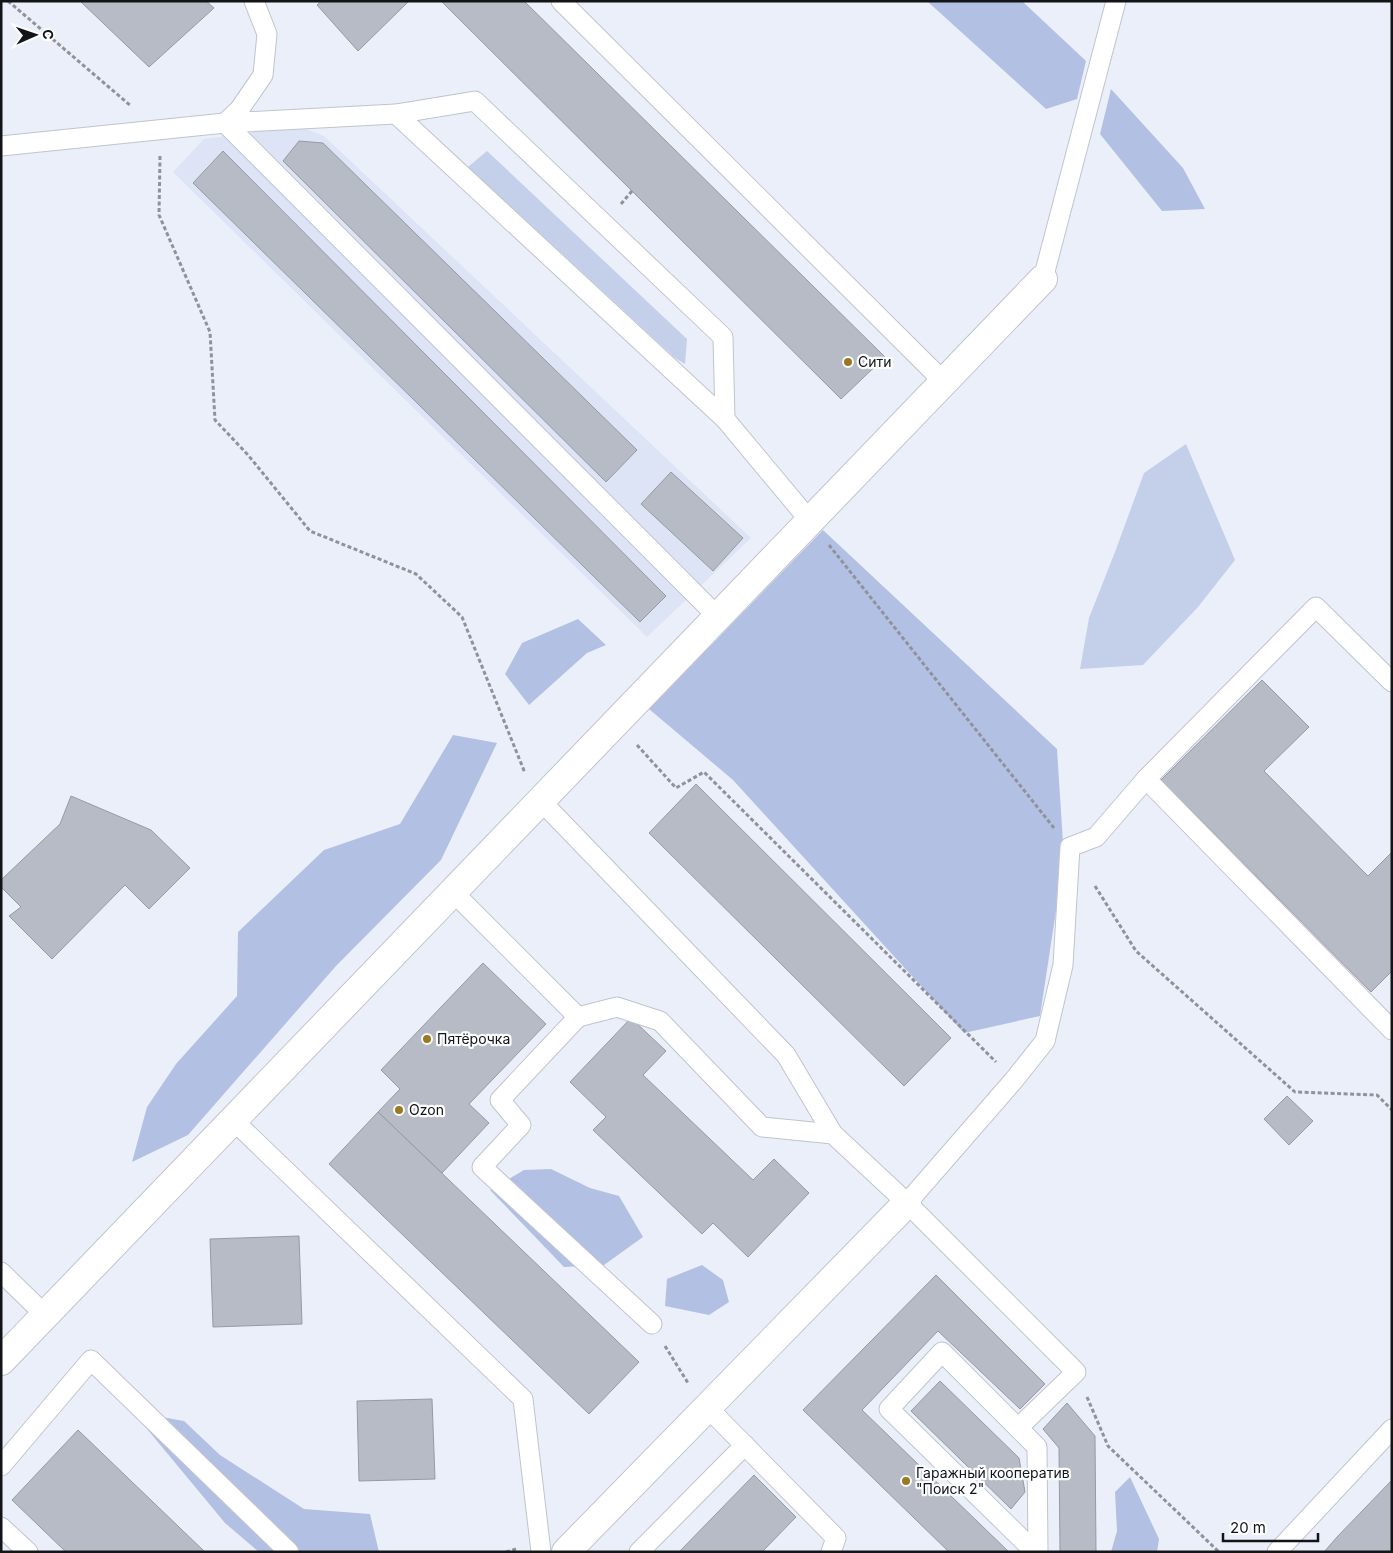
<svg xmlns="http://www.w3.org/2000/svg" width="1393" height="1553" font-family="Inter,sans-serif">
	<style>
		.built { fill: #dde4f5 }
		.green { fill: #c4cfea }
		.forest { fill: #b2c1e3 }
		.building { fill: #b6bbc5; stroke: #959aa4 }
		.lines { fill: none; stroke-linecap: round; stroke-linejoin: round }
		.lane-casing { stroke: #bfc4ce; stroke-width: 21 }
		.street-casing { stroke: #bfc4ce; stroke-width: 30 }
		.path { stroke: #8f929a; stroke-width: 3; stroke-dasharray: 4 2.5; stroke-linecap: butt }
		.lane { stroke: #fff; stroke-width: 19 }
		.street { stroke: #fff; stroke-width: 28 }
		.poi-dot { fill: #9a7923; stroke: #fcfdff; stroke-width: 2 }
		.labels { text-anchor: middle; stroke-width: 4.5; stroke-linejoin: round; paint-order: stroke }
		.poi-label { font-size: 14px; fill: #131418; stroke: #fcfdff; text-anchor: start }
	</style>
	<rect width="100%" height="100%" fill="#ebeffa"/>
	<!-- built -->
	<path class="built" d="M 298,126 L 324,136 L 751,538 L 647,637 L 173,172 L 204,139 Z"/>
	<!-- green -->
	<g class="green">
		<path d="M 487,151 L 687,339 L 685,364 L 675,358 L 468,167 Z"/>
		<path d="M 1186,444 L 1235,560 L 1198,607 L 1143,665 L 1080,669 L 1089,618 L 1115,552 L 1144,473 Z"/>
	</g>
	<!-- forest -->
	<g class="forest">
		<path d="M 927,1 L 1022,1 L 1086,61 L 1077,99 L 1046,109 Z"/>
		<path d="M 1111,89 L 1183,168 L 1205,209 L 1162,211 L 1100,134 Z"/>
		<path d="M 823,530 L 1057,749 L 1064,858 L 1040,1016 L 964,1033 L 733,780 L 649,709 Z"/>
		<path d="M 578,619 L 606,645 L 587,653 L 529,705 L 505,674 L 522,643 Z"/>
		<path d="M 453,735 L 497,743 L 441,860 L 336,966 L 188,1135 L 132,1162 L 147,1107 L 176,1064 L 237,996 L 238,932 L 324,850 L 400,824 Z"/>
		<path d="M 551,1169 L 590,1188 L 619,1196 L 643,1237 L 604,1265 L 564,1267 L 490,1190 L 524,1170 Z"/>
		<path d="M 702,1265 L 723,1280 L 729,1302 L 709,1315 L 665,1306 L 667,1279 Z"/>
		<path d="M 133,1412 L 184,1421 L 220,1455 L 304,1509 L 370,1514 L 379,1552 L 259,1552 L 225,1523 Z"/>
		<path d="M 1130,1477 L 1159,1539 L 1157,1552 L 1111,1552 L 1117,1531 L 1115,1492 Z"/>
	</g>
	<!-- building -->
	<g class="building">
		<path d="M 80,1 L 206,1 L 214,8 L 149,67 Z"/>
		<path d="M 322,1 L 409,1 L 358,51 L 317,5 Z"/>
		<path d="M 441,1 L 524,1 L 885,357 L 841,399 Z"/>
		<path d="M 299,141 L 323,143 L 637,450 L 606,482 L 283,161 Z"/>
		<path d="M 223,151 L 666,596 L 640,622 L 193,183 Z"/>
		<path d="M 671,472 L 743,538 L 713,571 L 641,504 Z"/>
		<path d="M 1262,680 L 1309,727 L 1264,771 L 1368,876 L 1392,852 L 1392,971 L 1371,992 L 1161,780 Z"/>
		<path d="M 696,784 L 951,1038 L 904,1086 L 649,833 Z"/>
		<path d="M 71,796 L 151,830 L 190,868 L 149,909 L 125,885 L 52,959 L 9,916 L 21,907 L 1,887 L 1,880 L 60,824 Z"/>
		<path d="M 483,963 L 546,1024 L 469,1104 L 489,1123 L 442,1173 L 378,1112 L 400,1089 L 381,1070 Z"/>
		<path d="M 631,1018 L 666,1051 L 643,1075 L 753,1180 L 774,1159 L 809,1193 L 748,1257 L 713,1223 L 702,1234 L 593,1130 L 606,1117 L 570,1082 Z"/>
		<path d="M 1287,1096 L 1313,1121 L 1289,1145 L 1264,1119 Z"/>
		<path d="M 378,1112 L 639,1362 L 589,1414 L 329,1164 Z"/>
		<path d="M 299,1236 L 302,1324 L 213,1327 L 210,1239 Z"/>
		<path d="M 936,1275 L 1045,1384 L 1020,1409 L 938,1331 L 862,1410 L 1009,1552 L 949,1552 L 803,1410 Z"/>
		<path d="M 940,1381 L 1019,1458 L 1025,1492 L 1011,1509 L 911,1411 Z"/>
		<path d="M 432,1399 L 435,1479 L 359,1481 L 357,1401 Z"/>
		<path d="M 1067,1403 L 1095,1436 L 1096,1552 L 1060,1552 L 1059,1448 L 1043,1429 Z"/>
		<path d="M 78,1430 L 205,1552 L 66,1552 L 12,1500 Z"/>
		<path d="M 754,1475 L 796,1517 L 762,1552 L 679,1552 Z"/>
		<path d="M 1392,1480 L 1392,1552 L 1324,1552 L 1337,1537 Z"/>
	</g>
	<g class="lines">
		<!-- lane casing -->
		<g class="lane-casing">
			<g id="lane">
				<path d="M 561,1 L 944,382"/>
				<path d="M 396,114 L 475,101 L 723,337 L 725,419"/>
				<path d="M 225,123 L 396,114 L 725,419 L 810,521"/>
				<path d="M 225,123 L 239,110 L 263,75 L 267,34 L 254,1"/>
				<path d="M 1,146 L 225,123 L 718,617"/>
				<path d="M 1043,279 L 1116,1"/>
				<path d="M 1146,779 L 1392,1030"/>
				<path d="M 541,801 L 786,1055 L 833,1134"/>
				<path d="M 453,892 L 578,1017 L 500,1100 L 521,1125 L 482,1167 L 652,1324"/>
				<path d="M 578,1017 L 617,1007 L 660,1021 L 762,1127 L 833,1134 L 907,1203 L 1076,1372 L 1018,1428"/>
				<path d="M 233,1120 L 523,1399 L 541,1552"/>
				<path d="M 907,1203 L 1014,1080 L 1045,1041 L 1063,965 L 1070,847 L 1096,837 L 1146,779 L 1316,607 L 1392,682"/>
				<path d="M 1,1272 L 45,1315"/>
				<path d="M 707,1407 L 836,1538 L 831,1552"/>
				<path d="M 1,1466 L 91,1360 L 289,1552"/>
				<path d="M 1,1527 L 28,1552"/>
				<path d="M 639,1552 L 745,1445"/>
				<path d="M 1035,1552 L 889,1409 L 942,1352 L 1037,1447 L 1038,1552"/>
				<path d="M 1277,1552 L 1392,1429"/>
			</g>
		</g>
		<!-- street casing -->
		<g class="street-casing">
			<g id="street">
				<path d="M 1,1361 L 1043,279"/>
				<path d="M 566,1552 L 907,1203"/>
			</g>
		</g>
		<!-- path -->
		<g class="path">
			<path d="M 8,1 L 131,106"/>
			<path d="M 160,156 L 159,215 L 210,332 L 215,420 L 248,455 L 310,531 L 416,574 L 462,617 L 525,773"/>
			<path d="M 621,204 L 632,191"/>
			<path d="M 829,545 L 1054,828"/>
			<path d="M 637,745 L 676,788 L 704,772 L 996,1062"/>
			<path d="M 1095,886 L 1136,951 L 1295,1092 L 1377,1095 L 1392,1110"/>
			<path d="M 665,1346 L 688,1383"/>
			<path d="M 1087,1397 L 1108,1446 L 1219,1552"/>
			<path d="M 506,1552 L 516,1549"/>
		</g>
		<!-- lane -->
		<use href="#lane" class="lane"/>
		<!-- street -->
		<use href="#street" class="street"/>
	</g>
	<!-- markers -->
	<g class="poi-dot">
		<circle cx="848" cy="362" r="5"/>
		<circle cx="427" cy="1039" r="5"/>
		<circle cx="399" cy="1110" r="5"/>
		<circle cx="906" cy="1481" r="5"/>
	</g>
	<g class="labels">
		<!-- poi labels -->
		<g class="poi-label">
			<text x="858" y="367">Сити</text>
			<text x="437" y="1044">Пятёрочка</text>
			<text x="409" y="1115">Ozon</text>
			<text x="916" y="1478">Гаражный кооператив<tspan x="916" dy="16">"Поиск 2"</tspan></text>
		</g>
	</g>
	<!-- border -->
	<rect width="1393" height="1553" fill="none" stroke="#131418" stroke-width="5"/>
	<!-- north arrow -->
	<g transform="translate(35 35) rotate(88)" stroke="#fcfdff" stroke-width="4" paint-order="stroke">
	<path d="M0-4L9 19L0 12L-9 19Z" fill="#131418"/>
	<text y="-8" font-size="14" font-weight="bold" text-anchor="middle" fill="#131418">С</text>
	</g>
	<!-- scale -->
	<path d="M1223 1533v8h95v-8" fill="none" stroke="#131418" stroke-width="2.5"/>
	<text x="1230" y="1533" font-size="15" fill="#131418" stroke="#fcfdff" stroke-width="4" paint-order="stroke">20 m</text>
</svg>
